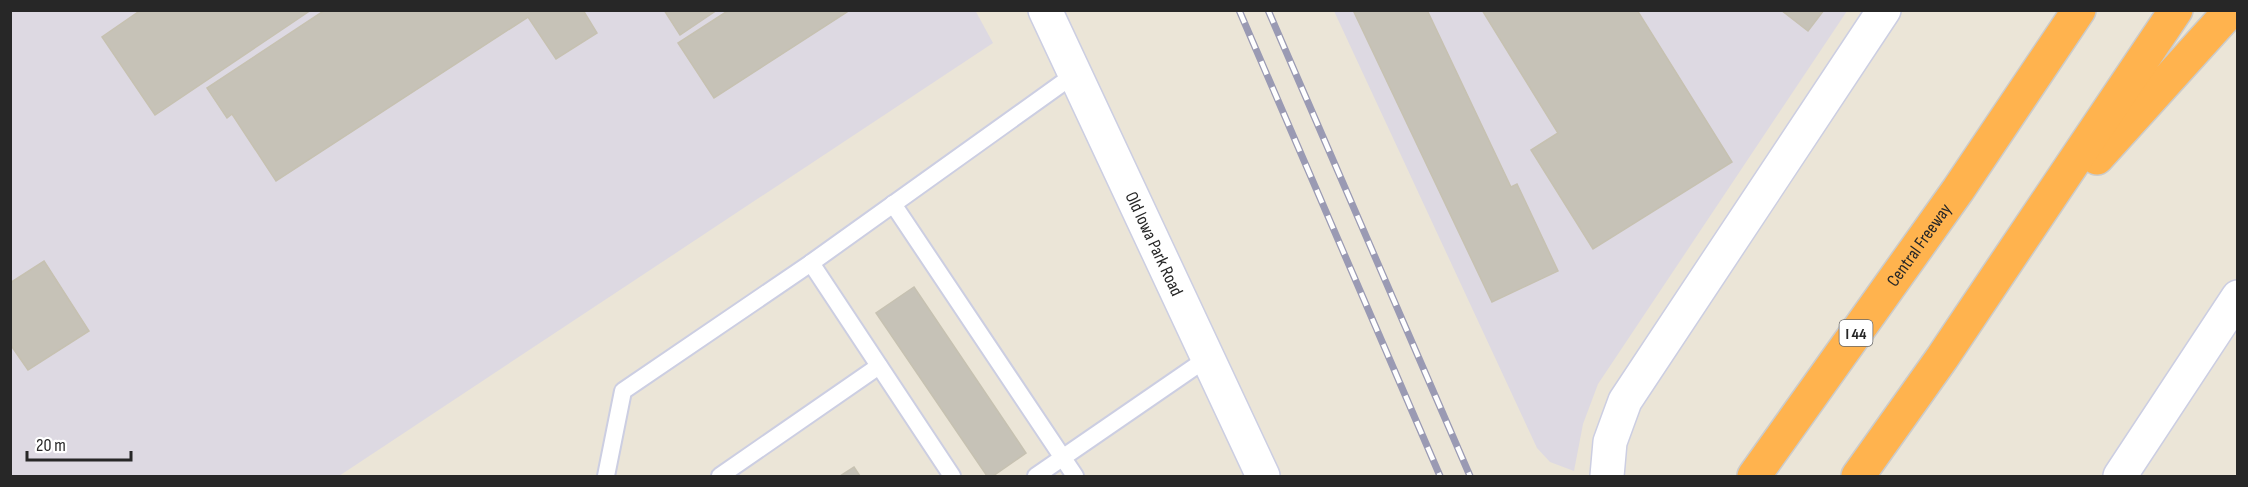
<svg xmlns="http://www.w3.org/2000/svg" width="2248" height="487" font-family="'Sofia Sans Condensed',sans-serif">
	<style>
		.industrial { fill: #ddd9e2 }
		.building { fill: #c6c2b7; stroke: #c6c1b1; stroke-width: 1.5 }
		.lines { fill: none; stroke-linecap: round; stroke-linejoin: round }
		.lane-casing { stroke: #cccee2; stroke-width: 20 }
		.secondary-casing { stroke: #cccee2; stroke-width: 36 }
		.highway-casing { stroke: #cbcbcb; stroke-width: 36 }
		.lane { stroke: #fff; stroke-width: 16 }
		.secondary { stroke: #fff; stroke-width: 33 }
		.highway { stroke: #ffb34e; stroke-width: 33 }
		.rail-casing { stroke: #9a9ab3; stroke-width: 7 }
		.rail { stroke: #fff; stroke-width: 4.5; stroke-dasharray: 14; stroke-linecap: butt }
		.labels { text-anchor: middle; stroke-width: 4.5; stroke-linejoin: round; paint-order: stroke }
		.shield { fill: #fff; stroke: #686868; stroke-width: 1.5 }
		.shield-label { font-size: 16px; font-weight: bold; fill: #272727 }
		.street-label { font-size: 18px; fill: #272727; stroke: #fff }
	</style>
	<rect width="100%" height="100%" fill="#ebe5d7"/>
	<!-- industrial -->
	<g class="industrial">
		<path d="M 975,10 L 993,43 L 339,476 L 11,476 L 10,11 Z"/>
		<path d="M 1334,11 L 1847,11 L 1598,384 L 1583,424 L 1574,471 L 1550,462 L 1537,448 Z"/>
	</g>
	<!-- building -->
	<g class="building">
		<path d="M 141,10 L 311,10 L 155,115 L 102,37 Z"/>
		<path d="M 325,10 L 583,10 L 597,33 L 556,59 L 528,17 L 276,181 L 232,114 L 227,118 L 207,88 Z"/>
		<path d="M 664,10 L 717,10 L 680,35 Z"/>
		<path d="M 729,10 L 846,10 L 847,12 L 714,98 L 678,43 Z"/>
		<path d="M 1353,10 L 1427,10 L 1511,187 L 1517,184 L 1558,271 L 1492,302 Z"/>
		<path d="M 1482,10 L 1637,10 L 1732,162 L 1593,249 L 1531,150 L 1558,133 Z"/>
		<path d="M 1781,10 L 1824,10 L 1808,31 Z"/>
		<path d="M 44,261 L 89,331 L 28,370 L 10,344 L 10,283 Z"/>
		<path d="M 914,287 L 1026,453 L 993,476 L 987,476 L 876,313 Z"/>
		<path d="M 854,467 L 860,476 L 840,476 Z"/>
	</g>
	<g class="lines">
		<!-- lane casing -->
		<g class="lane-casing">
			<g id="lane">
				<path d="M 893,204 L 1075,476"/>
				<path d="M 811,263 L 952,476"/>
				<path d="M 606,476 L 623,391 L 811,263 L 1075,74"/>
				<path d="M 720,476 L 879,366"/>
				<path d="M 1036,476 L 1209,357"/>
			</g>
		</g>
		<!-- secondary casing -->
		<g class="secondary-casing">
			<g id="secondary">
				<path id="s1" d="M 1045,10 L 1263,476"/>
				<path d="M 1607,476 L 1610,442 L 1625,401 L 1884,10"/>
				<path d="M 2120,476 L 2238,297"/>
			</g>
		</g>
		<!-- highway casing -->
		<g class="highway-casing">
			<g id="highway">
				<path d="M 2097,158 L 2231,10"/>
				<path id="s2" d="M 1754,476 L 1958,190 L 2079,10"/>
				<path d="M 1858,476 L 1942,358 L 2176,10"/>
			</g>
		</g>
		<!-- lane -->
		<use href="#lane" class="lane"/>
		<!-- secondary -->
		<use href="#secondary" class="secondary"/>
		<!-- highway -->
		<use href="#highway" class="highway"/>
		<!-- rail casing -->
		<g class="rail-casing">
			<g id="rail">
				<path d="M 1239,10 L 1440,476"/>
				<path d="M 1268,10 L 1470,476"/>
			</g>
		</g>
		<!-- rail -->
		<use href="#rail" class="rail"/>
	</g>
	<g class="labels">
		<!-- shield labels -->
		<rect class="shield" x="1839.5" y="320" width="33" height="26" rx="4.5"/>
		<g class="shield-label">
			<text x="1856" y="339">I 44</text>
		</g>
		<!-- street labels -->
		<g class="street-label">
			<text dy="6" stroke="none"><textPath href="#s1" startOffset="258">Old Iowa Park Road</textPath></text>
			<text dy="6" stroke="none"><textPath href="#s2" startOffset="284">Central Freeway</textPath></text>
		</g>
	</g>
	<!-- border -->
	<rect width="2248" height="487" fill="none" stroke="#272727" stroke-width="24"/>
	<!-- scale -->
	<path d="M27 451v9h104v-9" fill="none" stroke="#272727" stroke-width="3"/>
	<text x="36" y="451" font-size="18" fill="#272727" stroke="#ffffff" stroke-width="4.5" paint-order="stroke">20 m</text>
</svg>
